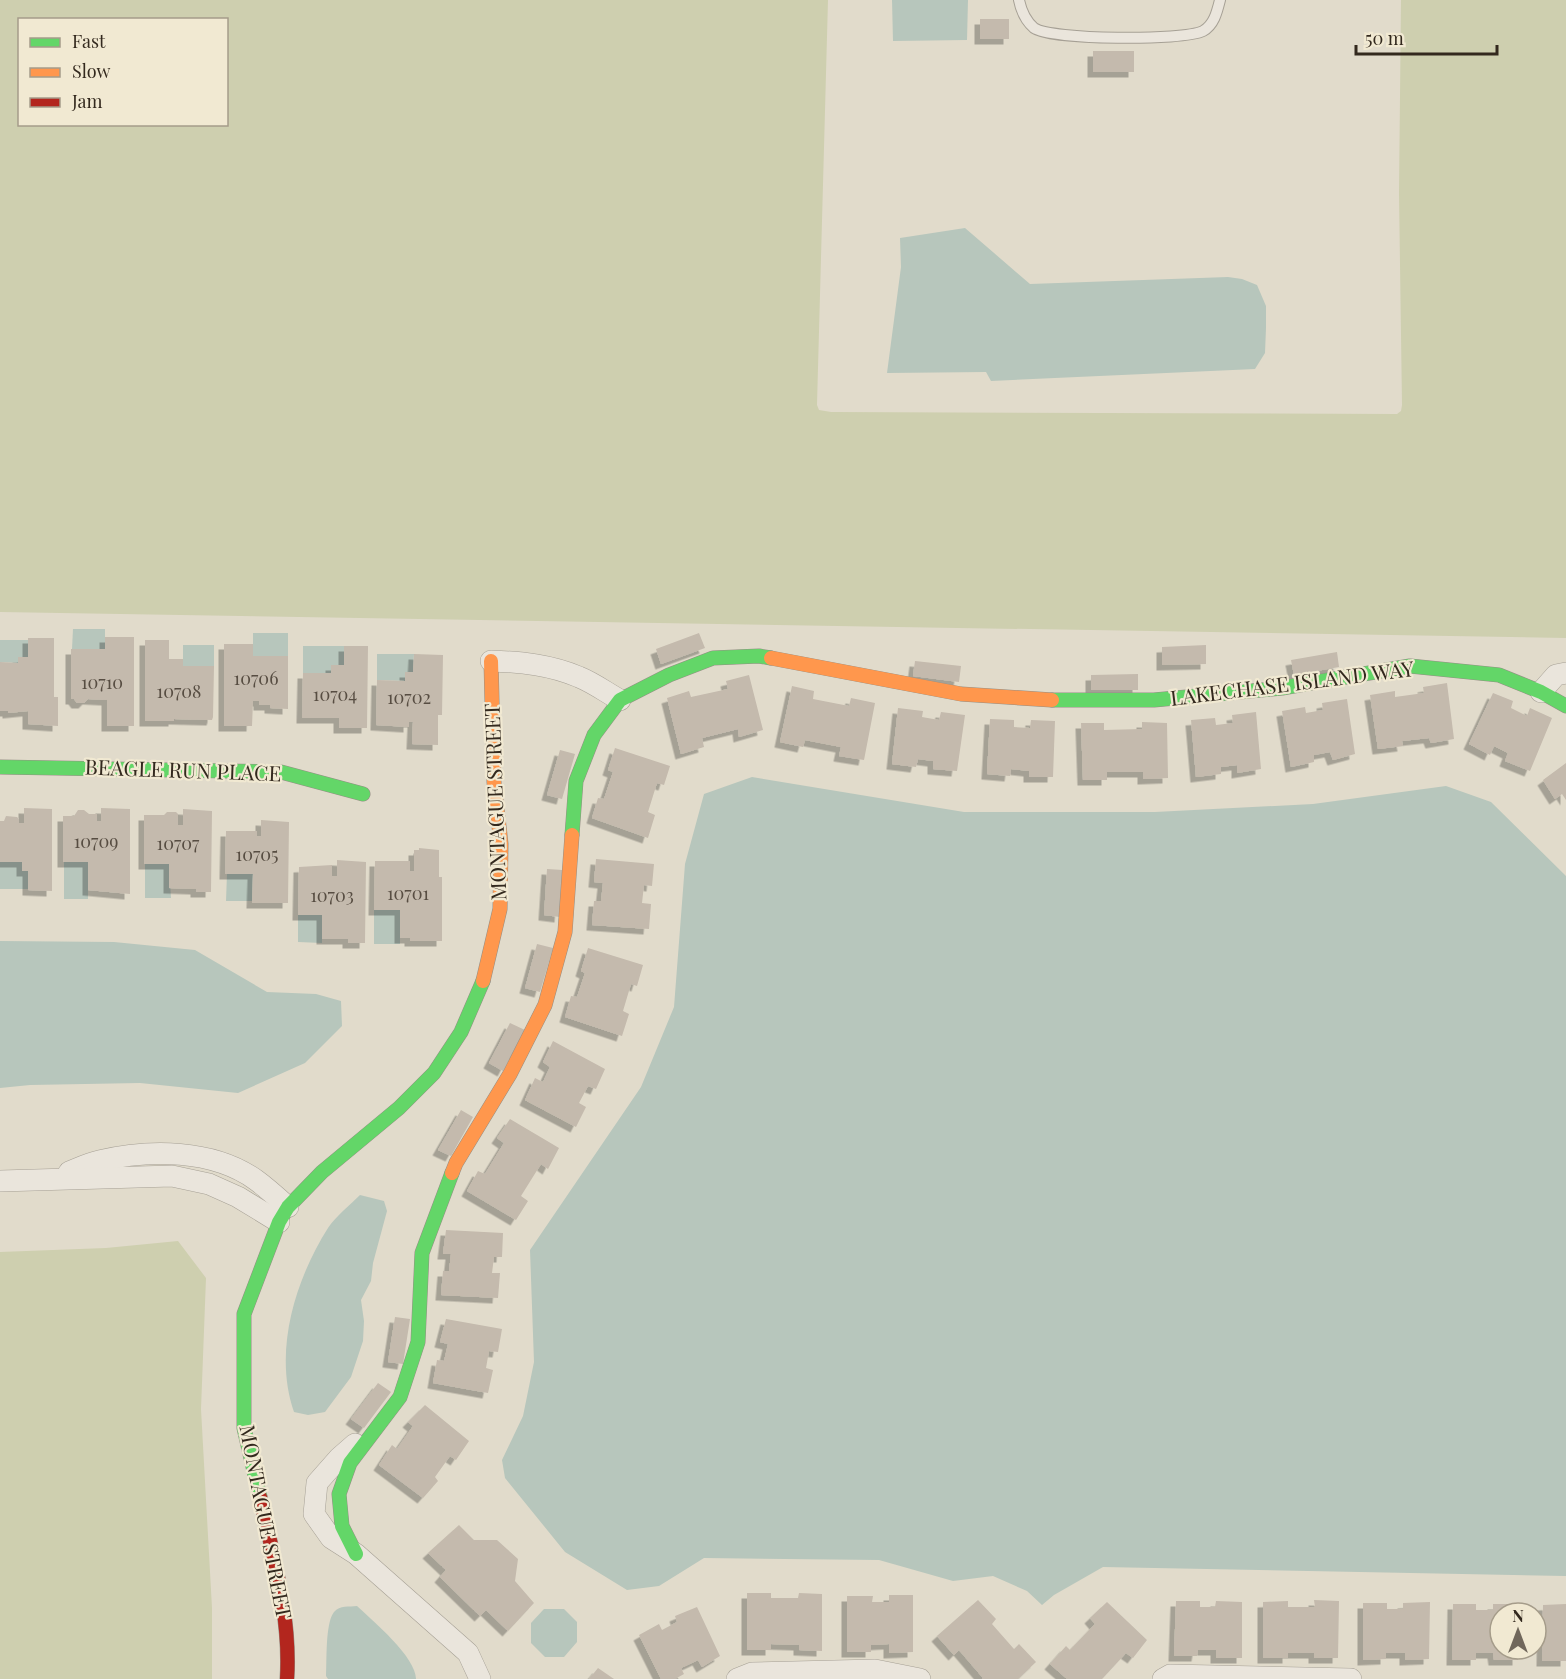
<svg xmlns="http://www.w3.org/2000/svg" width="1566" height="1679" font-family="'Playfair Display',serif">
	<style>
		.green { fill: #cecfaf; fill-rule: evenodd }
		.water { fill: #b7c6bc }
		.building { fill: #c4baad; filter: url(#shadow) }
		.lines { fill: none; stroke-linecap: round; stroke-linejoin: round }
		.lane-casing { stroke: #a6a095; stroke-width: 12 }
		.street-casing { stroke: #a6a095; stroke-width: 22 }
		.fast-casing { stroke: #958f85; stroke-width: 15 }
		.slow-casing { stroke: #958f85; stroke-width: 15 }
		.jam-casing { stroke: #958f85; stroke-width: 15 }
		.lane { stroke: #eae5dc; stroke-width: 10 }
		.street { stroke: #eae5dc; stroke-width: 21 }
		.fast { stroke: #63d668; stroke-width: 14 }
		.slow { stroke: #ff974d; stroke-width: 14 }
		.jam { stroke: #b3261e; stroke-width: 14 }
		.labels { text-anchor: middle; stroke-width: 4.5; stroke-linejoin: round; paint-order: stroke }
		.number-label { font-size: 18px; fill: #574d42 }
		.street-label { font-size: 21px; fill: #33291e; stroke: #f1e9d2 }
	</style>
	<defs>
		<filter id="shadow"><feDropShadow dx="-5.5" dy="5.5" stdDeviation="0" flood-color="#0004"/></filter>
	</defs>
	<rect width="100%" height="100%" fill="#e1dbcb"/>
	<!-- green -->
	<g class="green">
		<path d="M 0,0 L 828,0 L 817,405 L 819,410 L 831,412 L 1397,414 L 1401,411 L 1402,405 L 1399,193 L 1401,0 L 1566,0 L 1566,638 L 0,612 ZM 20,20 L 226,20 L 226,124 L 20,124 Z"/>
		<path d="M 178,1241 L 206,1278 L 201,1409 L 212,1608 L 212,1679 L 0,1679 L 0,1252 L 106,1248 Z"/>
	</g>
	<!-- water -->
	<g class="water">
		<path d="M 892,0 L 968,0 L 967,40 L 893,41 Z"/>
		<path d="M 965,228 L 1030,284 L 1228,277 L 1242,279 L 1257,285 L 1266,306 L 1266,328 L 1265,353 L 1255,369 L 991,381 L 986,372 L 887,373 L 901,267 L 900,238 Z"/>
		<path d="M 73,629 L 105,629 L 105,649 L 72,649 Z"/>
		<rect x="253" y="633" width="35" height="23"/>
		<path d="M 0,640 L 28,640 L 28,657 L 18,657 L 18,663 L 0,662 Z"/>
		<rect x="183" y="645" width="31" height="21"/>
		<path d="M 303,646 L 344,646 L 344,665 L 331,665 L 331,673 L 303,673 Z"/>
		<path d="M 377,654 L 414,654 L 413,672 L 405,681 L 377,680 Z"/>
		<path d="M 752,777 L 964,812 L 1155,812 L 1313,804 L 1446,786 L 1491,802 L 1566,876 L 1566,1576 L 1103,1567 L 1054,1595 L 1042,1605 L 1027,1591 L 993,1576 L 953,1581 L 879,1560 L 704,1558 L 659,1586 L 627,1590 L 565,1552 L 505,1478 L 502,1460 L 523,1416 L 534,1362 L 530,1250 L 641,1087 L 674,1007 L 685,864 L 704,794 Z"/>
		<path d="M 0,862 L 22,862 L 28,871 L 28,889 L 0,889 Z"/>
		<rect x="64" y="862" width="24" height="37"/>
		<path d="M 145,864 L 169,864 L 171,898 L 145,898 Z"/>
		<path d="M 227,874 L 253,874 L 252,901 L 226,901 Z"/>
		<rect x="374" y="910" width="26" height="34"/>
		<path d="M 298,915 L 322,915 L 322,943 L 298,942 Z"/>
		<path d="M 0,941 L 114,942 L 195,950 L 267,992 L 316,994 L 341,1001 L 342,1026 L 305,1063 L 238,1093 L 140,1083 L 30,1085 L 0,1088 Z"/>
		<path d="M 360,1195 L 384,1201 L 387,1211 L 373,1263 L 371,1281 L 361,1300 L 364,1321 L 363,1341 L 351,1377 L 325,1412 L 308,1415 L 294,1412 C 273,1352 295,1280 328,1228 C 336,1216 350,1205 360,1195 Z"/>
		<path d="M 357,1606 C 373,1621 416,1657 416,1679 L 328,1679 L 326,1676 C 327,1662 325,1623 334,1612 C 340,1605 349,1607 357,1606 Z"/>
		<path d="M 544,1609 L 564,1609 L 577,1622 L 577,1642 L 564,1657 L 545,1657 L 531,1643 L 531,1623 Z"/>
	</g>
	<!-- building -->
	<g class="building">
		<rect x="980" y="19" width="29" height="20"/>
		<rect x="1093" y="51" width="41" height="21"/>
		<path d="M 699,633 L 705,648 L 661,664 L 656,649 Z"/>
		<path d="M 105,637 L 134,637 L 134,726 L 107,726 L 107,700 L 88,699 L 84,703 L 77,703 L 74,699 L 71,699 L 71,649 L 105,649 Z"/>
		<path d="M 28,638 L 54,638 L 54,697 L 58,697 L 58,726 L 28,724 L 28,711 L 8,713 L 8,711 L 0,711 L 0,662 L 18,663 L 18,657 L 28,657 Z"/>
		<path d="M 145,640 L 169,640 L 169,659 L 183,659 L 183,666 L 214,666 L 213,717 L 212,720 L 174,719 L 174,721 L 145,721 Z"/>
		<path d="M 224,644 L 253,644 L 253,656 L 288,656 L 288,709 L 270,708 L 270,705 L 259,705 L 259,701 L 253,701 L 252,726 L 224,726 Z"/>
		<path d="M 1206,645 L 1206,664 L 1162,665 L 1162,647 Z"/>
		<path d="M 344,646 L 368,646 L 367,728 L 339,728 L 339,718 L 302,718 L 303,673 L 331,673 L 331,665 L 344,665 Z"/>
		<path d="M 1337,652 L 1339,667 L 1294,675 L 1291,660 Z"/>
		<path d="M 414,654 L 443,655 L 442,715 L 438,715 L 438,745 L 412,744 L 413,722 L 409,722 L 409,727 L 376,725 L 377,680 L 405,681 L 405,672 L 413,672 Z"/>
		<path d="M 915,661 L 961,666 L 959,682 L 913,676 Z"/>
		<path d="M 1138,674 L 1138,690 L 1091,690 L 1091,675 Z"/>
		<path d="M 749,675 L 763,730 L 739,737 L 738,729 L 702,738 L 704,747 L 681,754 L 667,698 L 689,691 L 691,697 L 728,689 L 726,681 Z"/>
		<path d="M 1447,683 L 1454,739 L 1431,743 L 1429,738 L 1402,741 L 1403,746 L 1378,749 L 1370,695 L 1395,691 L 1395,697 L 1424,693 L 1423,687 Z"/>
		<path d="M 792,686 L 814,691 L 813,699 L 849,706 L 851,698 L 875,703 L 864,760 L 839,756 L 841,747 L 805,740 L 803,747 L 780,742 Z"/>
		<path d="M 1493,693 L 1513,701 L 1511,708 L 1527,716 L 1530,708 L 1552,718 L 1530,771 L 1505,761 L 1508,753 L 1494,746 L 1490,755 L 1469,744 Z"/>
		<path d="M 1347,699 L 1355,754 L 1333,760 L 1330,752 L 1314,755 L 1314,762 L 1291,767 L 1282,711 L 1305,707 L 1306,713 L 1323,710 L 1322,703 Z"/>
		<path d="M 898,708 L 923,711 L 922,717 L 939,720 L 941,712 L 965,715 L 957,771 L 933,769 L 933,761 L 918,759 L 916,767 L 892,764 Z"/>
		<path d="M 1256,712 L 1261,769 L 1237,773 L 1237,765 L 1221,767 L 1221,774 L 1196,777 L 1191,720 L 1215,718 L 1216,725 L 1233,723 L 1232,715 Z"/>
		<path d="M 990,719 L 1014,720 L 1014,727 L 1030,728 L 1031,720 L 1055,721 L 1053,777 L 1029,777 L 1029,771 L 1011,769 L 1010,776 L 987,774 Z"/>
		<path d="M 1142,722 L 1167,723 L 1168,778 L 1143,779 L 1143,772 L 1107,772 L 1107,780 L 1083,780 L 1081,723 L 1104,723 L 1104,730 L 1142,729 Z"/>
		<path d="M 615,748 L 670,766 L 664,785 L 657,783 L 648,812 L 655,815 L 648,838 L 592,818 L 598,798 L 604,799 L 613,772 L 608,770 Z"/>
		<path d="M 560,750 L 575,754 L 562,799 L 547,795 Z"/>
		<path d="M 1566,763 L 1566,800 L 1562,794 L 1555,799 L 1543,780 Z"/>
		<path d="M 24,808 L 52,809 L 52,891 L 28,890 L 28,871 L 22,871 L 22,862 L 0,862 L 0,821 L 4,821 L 6,816 L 17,817 L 19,819 L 19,823 L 24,823 Z"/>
		<path d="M 101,808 L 130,809 L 130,894 L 88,890 L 88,862 L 63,862 L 63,816 L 74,816 L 78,810 L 84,810 L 89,814 L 97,814 L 97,821 L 101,821 Z"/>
		<path d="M 183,809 L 212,811 L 211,892 L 196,892 L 196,889 L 169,888 L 169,864 L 144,864 L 144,815 L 164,815 L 167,812 L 176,812 L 178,814 L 178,825 L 183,825 Z"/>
		<path d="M 261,820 L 289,822 L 288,903 L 252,903 L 253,874 L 225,874 L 226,831 L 257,831 L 257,836 L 261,836 Z"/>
		<path d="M 419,848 L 439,850 L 439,877 L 442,877 L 442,941 L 410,941 L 410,938 L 400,938 L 400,910 L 374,910 L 375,861 L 410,861 L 410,871 L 414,871 L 414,850 L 419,850 Z"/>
		<path d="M 596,859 L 654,864 L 652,886 L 644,885 L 642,903 L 651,904 L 649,929 L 592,925 L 594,901 L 601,901 L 603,883 L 594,882 Z"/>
		<path d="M 337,860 L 366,862 L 365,943 L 348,943 L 348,939 L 322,939 L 322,915 L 298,915 L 299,867 L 332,865 L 332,876 L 337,876 Z"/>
		<path d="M 547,869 L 563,870 L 560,917 L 544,915 Z"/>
		<path d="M 537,944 L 553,948 L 540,992 L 525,988 Z"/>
		<path d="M 588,948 L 643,965 L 637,986 L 631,984 L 623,1011 L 629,1014 L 622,1036 L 565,1017 L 571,996 L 577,997 L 585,973 L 581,971 Z"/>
		<path d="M 510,1023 L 525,1030 L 503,1071 L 489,1063 Z"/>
		<path d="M 553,1041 L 605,1069 L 596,1089 L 588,1086 L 579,1103 L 586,1107 L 576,1127 L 525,1100 L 535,1078 L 543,1082 L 550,1067 L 543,1062 Z"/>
		<path d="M 461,1110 L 473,1117 L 451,1156 L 438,1150 Z"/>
		<path d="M 510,1119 L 559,1148 L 548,1169 L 541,1164 L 521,1196 L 528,1201 L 516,1220 L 467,1191 L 478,1171 L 485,1174 L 504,1143 L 497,1138 Z"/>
		<path d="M 446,1230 L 503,1233 L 502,1257 L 494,1257 L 492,1273 L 500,1273 L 498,1298 L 441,1295 L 443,1271 L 449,1271 L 451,1254 L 443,1254 Z"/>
		<path d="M 395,1317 L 410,1319 L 403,1364 L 388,1362 Z"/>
		<path d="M 446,1319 L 502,1329 L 498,1352 L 489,1351 L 486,1368 L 493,1370 L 488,1393 L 433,1383 L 437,1360 L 444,1361 L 448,1344 L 440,1342 Z"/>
		<path d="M 378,1383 L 391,1392 L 364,1428 L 351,1419 Z"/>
		<path d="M 425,1405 L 469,1441 L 456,1460 L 450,1456 L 435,1477 L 438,1481 L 423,1498 L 379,1465 L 392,1445 L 397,1449 L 413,1426 L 408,1422 Z"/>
		<path d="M 459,1525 L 474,1540 L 497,1540 L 518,1559 L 515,1581 L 534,1603 L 508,1631 L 486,1610 L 480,1616 L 440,1577 L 446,1570 L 428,1553 Z"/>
		<path d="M 747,1593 L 771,1593 L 771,1598 L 798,1598 L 799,1593 L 822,1594 L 822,1651 L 799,1650 L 799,1645 L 771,1644 L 771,1650 L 747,1650 Z"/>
		<path d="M 889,1595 L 913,1595 L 913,1652 L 889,1653 L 889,1644 L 871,1645 L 871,1652 L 847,1652 L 847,1596 L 873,1596 L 872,1602 L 889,1602 Z"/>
		<path d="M 978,1600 L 996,1619 L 992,1624 L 1014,1649 L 1019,1644 L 1036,1662 L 1018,1679 L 982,1679 L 983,1678 L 959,1650 L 954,1655 L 937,1636 Z"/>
		<path d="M 1314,1600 L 1339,1601 L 1338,1658 L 1314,1658 L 1314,1653 L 1288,1653 L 1288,1658 L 1263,1658 L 1263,1602 L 1288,1601 L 1288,1607 L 1315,1607 Z"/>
		<path d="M 1176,1601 L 1200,1601 L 1200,1607 L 1215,1607 L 1216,1601 L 1242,1602 L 1242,1658 L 1216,1658 L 1216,1650 L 1198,1650 L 1197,1656 L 1174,1656 Z"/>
		<path d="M 1107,1602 L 1147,1640 L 1133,1658 L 1126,1653 L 1102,1679 L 1067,1679 L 1050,1664 L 1066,1646 L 1070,1650 L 1095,1624 L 1090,1618 Z"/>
		<path d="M 1430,1602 L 1429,1659 L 1405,1660 L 1405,1653 L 1386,1653 L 1386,1659 L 1363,1660 L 1363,1603 L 1387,1603 L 1387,1609 L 1403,1609 L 1403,1603 Z"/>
		<path d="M 1453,1604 L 1476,1604 L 1476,1610 L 1493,1610 L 1493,1604 L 1518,1604 L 1518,1613 L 1500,1613 L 1500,1649 L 1518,1649 L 1518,1660 L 1494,1660 L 1493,1653 L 1476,1653 L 1476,1660 L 1452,1660 Z"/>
		<path d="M 1566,1604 L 1566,1661 L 1542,1661 L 1543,1605 Z"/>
		<path d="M 697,1607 L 720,1656 L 702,1667 L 698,1660 L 681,1668 L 684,1674 L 675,1679 L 661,1679 L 639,1635 L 659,1624 L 662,1630 L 677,1622 L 675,1616 Z"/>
		<path d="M 598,1668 L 614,1679 L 589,1679 Z"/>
	</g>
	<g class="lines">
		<!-- lane casing -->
		<g class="lane-casing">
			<path id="lane" d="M 1019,0 C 1021,10 1026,21 1034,28 C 1051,40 1183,41 1203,31 C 1214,25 1217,12 1220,0"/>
		</g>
		<!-- street casing -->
		<g class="street-casing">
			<g id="street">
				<path d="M 491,661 C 522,662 551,665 579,677 C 594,683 607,693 620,700"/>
				<path d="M 1541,692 L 1556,675 L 1566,673"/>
				<path d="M 69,1172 C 79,1168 89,1163 99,1161 C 149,1149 213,1149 256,1180 C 267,1188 278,1198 288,1207"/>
				<path d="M 0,1181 L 172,1176 L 209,1184 L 238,1197 L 279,1222"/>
				<path d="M 355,1444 L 339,1458 L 317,1483 L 314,1514 L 331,1538 L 356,1554 L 468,1653 L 480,1679"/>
				<path d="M 737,1679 L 752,1673 L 875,1670 L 920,1679"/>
				<path d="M 1163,1679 L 1170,1675 L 1351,1679"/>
			</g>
		</g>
		<!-- fast casing -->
		<g class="fast-casing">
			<g id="fast">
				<path d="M 1052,700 L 1154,700 L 1282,688 L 1410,666 L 1499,675 L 1541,692 L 1566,706"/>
				<path d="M 0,767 L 281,772 L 363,794"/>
				<path d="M 572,835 L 576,781 L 594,735 L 620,700 L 669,675 L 713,658 L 759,656 L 771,658"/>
				<path d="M 260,1497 L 244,1428 L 244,1314 L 279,1222 L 288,1207 L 322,1172 L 399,1108 L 434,1073 L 461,1032 L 483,981"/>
				<path d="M 356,1554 L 342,1526 L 339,1494 L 350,1463 L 400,1397 L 418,1342 L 422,1253 L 452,1173"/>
			</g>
		</g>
		<!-- slow casing -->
		<g class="slow-casing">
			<g id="slow">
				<path d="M 771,658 L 961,694 L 1052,700"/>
				<path d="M 483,981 L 500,909 L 501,844 L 494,782 L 491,661"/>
				<path d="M 452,1173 L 456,1163 L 510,1074 L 545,1005 L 565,932 L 572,835"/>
			</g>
		</g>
		<!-- jam casing -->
		<g class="jam-casing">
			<path id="jam" d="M 260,1497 C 273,1556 291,1617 287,1679"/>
		</g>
		<!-- lane -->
		<use href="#lane" class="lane"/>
		<!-- street -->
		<use href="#street" class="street"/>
		<!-- fast -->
		<use href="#fast" class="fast"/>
		<!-- slow -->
		<use href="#slow" class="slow"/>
		<!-- jam -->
		<use href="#jam" class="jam"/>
	</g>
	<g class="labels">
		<!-- number labels -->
		<g class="number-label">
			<text x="256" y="685">10706</text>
			<text x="102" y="689">10710</text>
			<text x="179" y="698">10708</text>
			<text x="335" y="701">10704</text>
			<text x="409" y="704">10702</text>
			<text x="96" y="848">10709</text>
			<text x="178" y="850">10707</text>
			<text x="257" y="861">10705</text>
			<text x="408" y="900">10701</text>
			<text x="332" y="902">10703</text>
		</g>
		<!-- street labels -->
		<g class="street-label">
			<text transform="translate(1292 684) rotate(-7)" y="7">LAKECHASE ISLAND WAY</text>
			<text transform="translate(183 771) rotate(2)" y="7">BEAGLE RUN PLACE</text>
			<text transform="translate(496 802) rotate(-92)" y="7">MONTAGUE STREET</text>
			<text transform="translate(265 1522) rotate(79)" y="7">MONTAGUE STREET</text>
		</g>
	</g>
	<!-- legend -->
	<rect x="18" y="18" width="210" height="108" fill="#f1e9d2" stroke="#a59c8a" stroke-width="1.5"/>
	<rect x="30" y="38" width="30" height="9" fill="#63d668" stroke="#a59c8a" stroke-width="1.5"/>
	<text x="72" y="48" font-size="18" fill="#33291e">Fast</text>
	<rect x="30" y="68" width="30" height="9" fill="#ff974d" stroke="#a59c8a" stroke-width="1.5"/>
	<text x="72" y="78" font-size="18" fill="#33291e">Slow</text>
	<rect x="30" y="98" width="30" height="9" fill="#b3261e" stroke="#a59c8a" stroke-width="1.5"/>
	<text x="72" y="108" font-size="18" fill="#33291e">Jam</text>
	<!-- north arrow -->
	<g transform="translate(1518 1631)"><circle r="28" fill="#f1e9d2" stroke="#a59c8a" stroke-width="1.5"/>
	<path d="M0-4.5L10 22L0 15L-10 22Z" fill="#70675b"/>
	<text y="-9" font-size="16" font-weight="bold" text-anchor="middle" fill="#33291e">N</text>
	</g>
	<!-- scale -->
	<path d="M1356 45v9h141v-9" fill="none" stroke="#33291e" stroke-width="3"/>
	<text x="1365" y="45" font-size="18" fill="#33291e" stroke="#f1e9d2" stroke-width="4.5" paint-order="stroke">50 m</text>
</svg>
